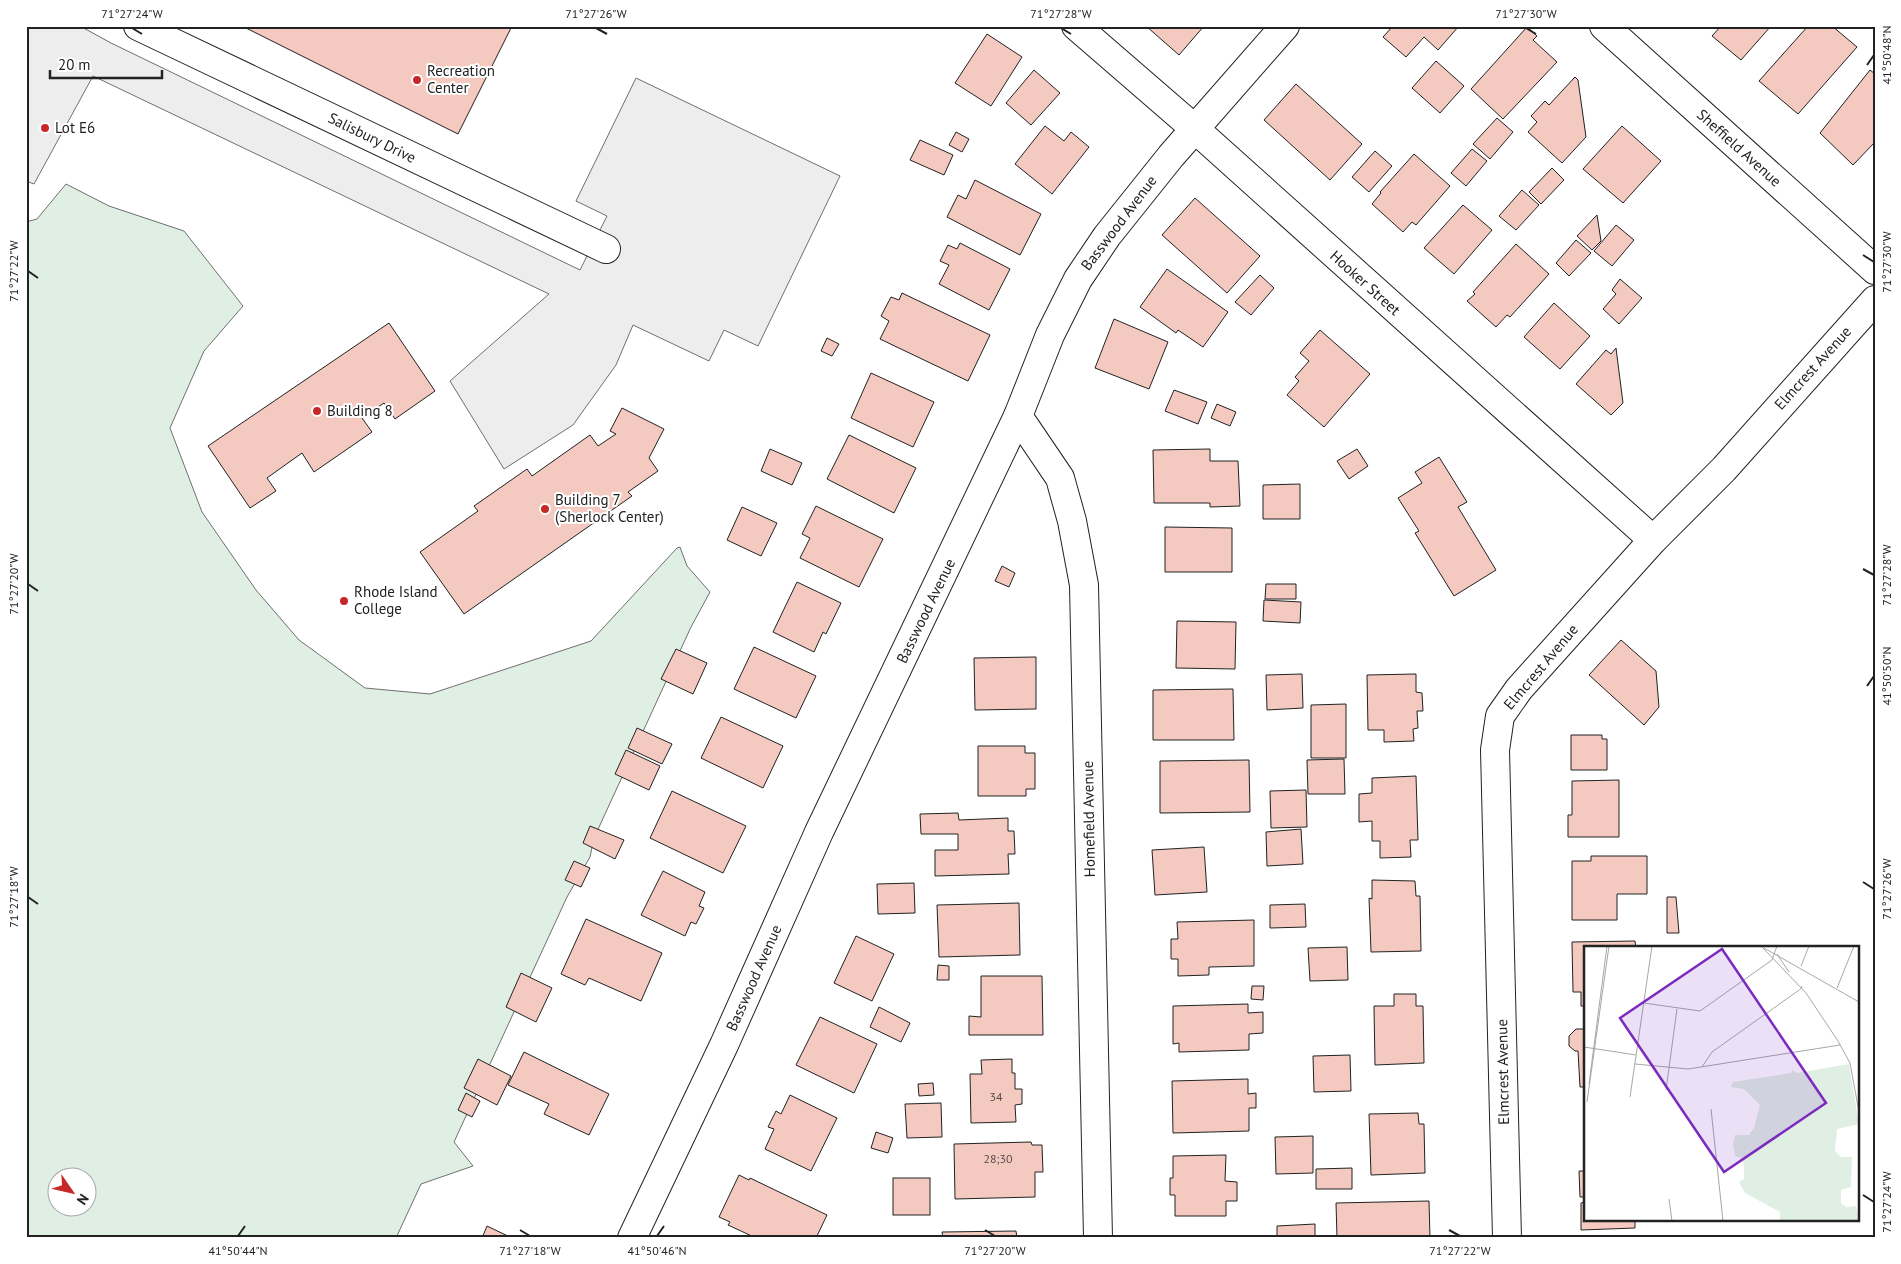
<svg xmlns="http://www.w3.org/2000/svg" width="1901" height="1264" font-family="'PT Sans',sans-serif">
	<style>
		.green { fill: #e0efe3; stroke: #6f6f6f; fill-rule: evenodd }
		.parking { fill: #ededed; stroke: #6f6f6f }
		.building { fill: #f3c9c0; stroke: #222 }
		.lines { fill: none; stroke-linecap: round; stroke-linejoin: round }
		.street-casing { stroke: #222; stroke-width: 30 }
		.street { stroke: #fff; stroke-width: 28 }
		.ticks { fill: none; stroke: #222; stroke-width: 2 }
		.poi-dot { fill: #c62828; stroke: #fff; stroke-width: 2 }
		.labels { text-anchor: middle; stroke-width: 4; stroke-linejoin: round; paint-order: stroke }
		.number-label { font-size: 12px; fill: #564c4a }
		.poi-label { font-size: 15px; fill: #222; stroke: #fff; text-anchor: start }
		.street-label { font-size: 15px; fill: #222; stroke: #fff }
		.inset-road { fill: none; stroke: #a7a7a7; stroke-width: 1 }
		.view { fill: #7b2cbf; fill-opacity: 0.15; stroke: #7b2cbf; stroke-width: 2.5 }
		.inset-edge { fill: none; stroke: #222; stroke-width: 2.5 }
		.neatline { fill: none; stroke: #222; stroke-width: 2 }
		.ticks-label { font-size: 12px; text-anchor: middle; fill: #222 }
	</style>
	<rect width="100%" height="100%" fill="#fff"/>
	<!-- green -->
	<path class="green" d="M 66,184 L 109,206 L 184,231 L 243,306 L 204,351 L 170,428 L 202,512 L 256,590 L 299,640 L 365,688 L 430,694 L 591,641 L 677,548 L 680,547 L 687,566 L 710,592 L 691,627 L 594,838 L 590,857 L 567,897 L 454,1142 L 473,1166 L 421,1184 L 396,1238 L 26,1238 L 26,222 L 37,219 ZM 58,1176 L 88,1176 L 88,1206 L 58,1206 Z"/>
	<!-- parking -->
	<path class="parking" d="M 26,26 L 80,26 L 111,43 L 580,270 L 607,216 L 576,201 L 636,78 L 840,176 L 758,346 L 724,330 L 709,361 L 633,325 L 616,365 L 573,425 L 504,469 L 450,381 L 549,294 L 93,76 L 34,184 L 26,181 Z"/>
	<!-- building -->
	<g class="building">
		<path d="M 242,26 L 512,26 L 458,134 Z"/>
		<path d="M 1146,26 L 1204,26 L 1179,55 Z"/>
		<path d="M 1393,26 L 1459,26 L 1438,50 L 1424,37 L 1406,57 L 1383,37 Z"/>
		<path d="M 1721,26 L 1771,26 L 1741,60 L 1712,36 Z"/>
		<path d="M 1808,26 L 1832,26 L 1857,47 L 1798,114 L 1759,81 Z"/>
		<path d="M 1527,27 L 1537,36 L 1533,40 L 1557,62 L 1503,119 L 1471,89 Z"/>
		<path d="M 987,34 L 1022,57 L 991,106 L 955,83 Z"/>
		<path d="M 1436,61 L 1464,86 L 1440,113 L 1412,88 Z"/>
		<path d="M 1034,70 L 1060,93 L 1031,125 L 1006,103 Z"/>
		<path d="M 1870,70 L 1875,74 L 1875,142 L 1853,165 L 1820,133 Z"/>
		<path d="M 1575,77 L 1578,80 L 1586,137 L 1562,163 L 1528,132 L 1537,122 L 1531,116 L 1545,101 L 1549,105 Z"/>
		<path d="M 1296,84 L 1362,144 L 1330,180 L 1264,120 Z"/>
		<path d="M 1497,118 L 1513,132 L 1490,159 L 1473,144 Z"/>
		<path d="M 1045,126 L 1064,141 L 1071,132 L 1089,147 L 1052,194 L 1015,164 Z"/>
		<path d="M 1622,126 L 1661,161 L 1623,203 L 1583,169 Z"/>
		<path d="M 956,132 L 969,139 L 962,152 L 949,145 Z"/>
		<path d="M 920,140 L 953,155 L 944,175 L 910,160 Z"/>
		<path d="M 1472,149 L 1487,161 L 1466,186 L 1451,173 Z"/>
		<path d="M 1375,151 L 1392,166 L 1369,192 L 1352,177 Z"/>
		<path d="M 1414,154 L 1450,186 L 1416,225 L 1412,222 L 1403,232 L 1372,204 L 1381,193 L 1380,192 Z"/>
		<path d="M 1552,168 L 1564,180 L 1541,204 L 1529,192 Z"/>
		<path d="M 975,180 L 1041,214 L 1020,255 L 947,217 L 958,195 L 966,199 Z"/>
		<path d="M 1522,190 L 1539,205 L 1516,230 L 1499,216 Z"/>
		<path d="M 1195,198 L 1260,256 L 1227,293 L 1162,235 Z"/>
		<path d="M 1463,205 L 1492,230 L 1454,274 L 1424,248 Z"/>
		<path d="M 1597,215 L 1601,241 L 1592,250 L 1577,236 Z"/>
		<path d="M 1616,225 L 1634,240 L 1612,266 L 1594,251 Z"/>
		<path d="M 1576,240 L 1591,253 L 1569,276 L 1556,263 Z"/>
		<path d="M 960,243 L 1010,269 L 989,310 L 939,284 L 949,265 L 940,261 L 948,245 L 957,249 Z"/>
		<path d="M 1516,244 L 1549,274 L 1510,317 L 1507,315 L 1496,327 L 1467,301 L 1475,294 L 1473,292 Z"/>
		<path d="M 1167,269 L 1228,312 L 1203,347 L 1178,330 L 1176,333 L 1140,307 Z"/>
		<path d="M 1260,275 L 1274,288 L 1251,315 L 1235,302 Z"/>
		<path d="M 1620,279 L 1642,298 L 1619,324 L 1603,309 L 1616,294 L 1612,290 Z"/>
		<path d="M 902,293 L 990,335 L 968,381 L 880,339 L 889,321 L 881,316 L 891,297 L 899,300 Z"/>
		<path d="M 1554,303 L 1590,336 L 1560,369 L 1524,337 Z"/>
		<path d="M 1114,319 L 1168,342 L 1149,389 L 1095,368 Z"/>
		<path d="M 389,323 L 435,391 L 395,419 L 384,403 L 362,418 L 372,432 L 314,472 L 302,453 L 267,478 L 276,491 L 250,508 L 208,446 Z"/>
		<path d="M 1320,330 L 1370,374 L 1324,427 L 1287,395 L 1299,381 L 1295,377 L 1309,361 L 1300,353 Z"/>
		<path d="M 827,338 L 839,344 L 832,356 L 821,351 Z"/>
		<path d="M 1616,348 L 1623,403 L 1611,415 L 1576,384 L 1606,350 L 1611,354 Z"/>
		<path d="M 871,373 L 934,402 L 913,447 L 851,418 Z"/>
		<path d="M 1174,390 L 1207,402 L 1198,424 L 1165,411 Z"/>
		<path d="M 1217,404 L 1236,412 L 1230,426 L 1211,418 Z"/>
		<path d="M 622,408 L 664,429 L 649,458 L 658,471 L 628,492 L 632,496 L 464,614 L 420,552 L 478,511 L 474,506 L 527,469 L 532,476 L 590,435 L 598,446 L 616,434 L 610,431 Z"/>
		<path d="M 849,435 L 916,468 L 894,513 L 827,479 Z"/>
		<path d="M 770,449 L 802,463 L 792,485 L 761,471 Z"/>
		<path d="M 1210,449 L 1210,461 L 1238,461 L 1240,506 L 1210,507 L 1210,503 L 1154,503 L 1153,450 Z"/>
		<path d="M 1357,449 L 1368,466 L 1349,479 L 1337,461 Z"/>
		<path d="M 1439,457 L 1467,502 L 1458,507 L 1496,570 L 1454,596 L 1415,533 L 1419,531 L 1398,498 L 1422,483 L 1415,472 Z"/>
		<path d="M 1300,484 L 1300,519 L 1263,519 L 1263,485 Z"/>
		<path d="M 816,506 L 883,539 L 859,587 L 800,558 L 810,538 L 802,534 Z"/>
		<path d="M 742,507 L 777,523 L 761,556 L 727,540 Z"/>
		<path d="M 1165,527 L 1232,528 L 1232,572 L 1165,572 Z"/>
		<path d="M 1002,566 L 1015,573 L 1009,587 L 995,581 Z"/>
		<path d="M 797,582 L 841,603 L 826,634 L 823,632 L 814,652 L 773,632 Z"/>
		<path d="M 1266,584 L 1296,584 L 1296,599 L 1265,599 Z"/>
		<path d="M 1264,600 L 1301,602 L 1300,623 L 1263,621 Z"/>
		<path d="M 1177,621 L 1236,622 L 1235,669 L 1176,668 Z"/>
		<path d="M 1621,640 L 1656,671 L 1659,707 L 1644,725 L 1589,675 Z"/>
		<path d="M 754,647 L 816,676 L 796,718 L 734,689 Z"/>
		<path d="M 676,649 L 707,663 L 693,694 L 661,679 Z"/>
		<path d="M 1036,657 L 1036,709 L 975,710 L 974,658 Z"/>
		<path d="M 1302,674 L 1303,708 L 1267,710 L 1266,675 Z"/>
		<path d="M 1416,674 L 1416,692 L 1422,693 L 1423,711 L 1417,711 L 1418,728 L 1413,729 L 1414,741 L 1384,742 L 1384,730 L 1368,730 L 1367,675 Z"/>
		<path d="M 1233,689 L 1234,740 L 1153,740 L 1153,690 Z"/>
		<path d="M 1346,704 L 1346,758 L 1311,758 L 1311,705 Z"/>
		<path d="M 721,717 L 783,746 L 763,788 L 701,758 Z"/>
		<path d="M 637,728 L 672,744 L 662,764 L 628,748 Z"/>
		<path d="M 1571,735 L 1602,735 L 1602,739 L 1607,739 L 1607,770 L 1571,770 Z"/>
		<path d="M 978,746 L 1025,746 L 1025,753 L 1035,753 L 1035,789 L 1026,789 L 1026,796 L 978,796 Z"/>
		<path d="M 626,750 L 660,766 L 649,790 L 615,774 Z"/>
		<path d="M 1344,759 L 1345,794 L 1308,794 L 1307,760 Z"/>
		<path d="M 1249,760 L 1250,812 L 1160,813 L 1160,761 Z"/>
		<path d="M 1416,776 L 1418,840 L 1410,840 L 1411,857 L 1380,858 L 1380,841 L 1372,841 L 1372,821 L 1359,822 L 1359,794 L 1372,793 L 1372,778 Z"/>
		<path d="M 1619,780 L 1619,837 L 1568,837 L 1568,815 L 1572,815 L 1572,781 Z"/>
		<path d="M 1306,790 L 1307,827 L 1271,828 L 1270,791 Z"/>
		<path d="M 672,791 L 746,826 L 723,873 L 650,838 Z"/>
		<path d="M 958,813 L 959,820 L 1008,818 L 1008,831 L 1014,831 L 1015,854 L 1008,854 L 1009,874 L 935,876 L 935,850 L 958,850 L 958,834 L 921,834 L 920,814 Z"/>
		<path d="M 590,826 L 624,840 L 615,859 L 583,843 Z"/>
		<path d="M 1301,829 L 1303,864 L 1267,866 L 1266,832 Z"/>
		<path d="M 1204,847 L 1207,892 L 1155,895 L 1152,850 Z"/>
		<path d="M 1591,856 L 1647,856 L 1647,894 L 1617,894 L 1617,920 L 1572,920 L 1572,861 L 1591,861 Z"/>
		<path d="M 574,861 L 590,868 L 581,887 L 565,880 Z"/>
		<path d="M 663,871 L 705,892 L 699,906 L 704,908 L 696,924 L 691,922 L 685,936 L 641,915 Z"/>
		<path d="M 1372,880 L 1415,881 L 1416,896 L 1420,896 L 1421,951 L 1371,952 L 1369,898 L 1372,899 Z"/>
		<path d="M 914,883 L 915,913 L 878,914 L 877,884 Z"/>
		<path d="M 1667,897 L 1676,897 L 1679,933 L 1667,933 Z"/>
		<path d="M 1019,903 L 1020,955 L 939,957 L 937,905 Z"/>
		<path d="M 1305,904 L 1306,927 L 1270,928 L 1270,905 Z"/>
		<path d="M 586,919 L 662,953 L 641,1001 L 589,978 L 585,985 L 561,974 Z"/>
		<path d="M 1254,920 L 1254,966 L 1209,967 L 1209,975 L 1178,976 L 1178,959 L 1171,959 L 1171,939 L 1178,939 L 1177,922 Z"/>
		<path d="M 856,936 L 894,954 L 872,1001 L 834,983 Z"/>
		<path d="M 1635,941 L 1636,948 L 1585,948 L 1585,1006 L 1581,1006 L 1581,992 L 1573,992 L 1572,942 Z"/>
		<path d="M 1347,947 L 1348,980 L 1310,981 L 1308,948 Z"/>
		<path d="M 938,965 L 949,966 L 949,980 L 937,980 Z"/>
		<path d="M 521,973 L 552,988 L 536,1022 L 506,1007 Z"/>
		<path d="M 981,976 L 1042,976 L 1043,1035 L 969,1035 L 969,1016 L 981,1017 Z"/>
		<path d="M 1252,986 L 1264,986 L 1263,1000 L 1251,999 Z"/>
		<path d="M 1394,994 L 1416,994 L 1416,1006 L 1423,1006 L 1424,1063 L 1375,1065 L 1374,1006 L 1394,1006 Z"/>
		<path d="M 1248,1004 L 1248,1013 L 1263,1012 L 1263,1033 L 1249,1034 L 1249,1050 L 1179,1052 L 1179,1043 L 1173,1044 L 1173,1006 Z"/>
		<path d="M 879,1007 L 910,1023 L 901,1042 L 870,1027 Z"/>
		<path d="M 820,1017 L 877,1044 L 854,1093 L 796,1065 Z"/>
		<path d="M 1576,1029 L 1585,1029 L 1585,1087 L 1580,1087 L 1578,1051 L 1575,1051 L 1569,1046 L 1569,1036 Z"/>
		<path d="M 524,1052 L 609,1094 L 589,1135 L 544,1114 L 549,1104 L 508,1085 Z"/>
		<path d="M 1350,1055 L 1351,1091 L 1314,1092 L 1313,1056 Z"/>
		<path d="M 478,1059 L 511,1076 L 497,1105 L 464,1088 Z"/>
		<path d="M 1012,1059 L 1012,1073 L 1015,1073 L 1015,1089 L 1022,1089 L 1022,1104 L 1015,1105 L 1016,1122 L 971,1123 L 970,1074 L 982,1074 L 981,1060 Z"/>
		<path d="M 1248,1079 L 1248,1094 L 1256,1093 L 1256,1108 L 1249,1108 L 1249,1131 L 1173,1133 L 1172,1081 Z"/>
		<path d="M 933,1083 L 934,1095 L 919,1096 L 918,1084 Z"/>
		<path d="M 466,1093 L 480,1101 L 472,1117 L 458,1110 Z"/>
		<path d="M 790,1095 L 837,1118 L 811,1171 L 765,1149 L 774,1129 L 768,1127 L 776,1111 L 781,1114 Z"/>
		<path d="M 941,1103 L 942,1137 L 907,1138 L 905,1104 Z"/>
		<path d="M 1418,1113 L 1419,1124 L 1424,1124 L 1425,1173 L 1371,1175 L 1369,1114 Z"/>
		<path d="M 876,1132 L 893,1138 L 888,1153 L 871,1148 Z"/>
		<path d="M 1313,1136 L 1313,1173 L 1276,1174 L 1275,1137 Z"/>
		<path d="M 1031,1142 L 1032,1145 L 1042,1145 L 1043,1172 L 1035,1172 L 1035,1197 L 955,1199 L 954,1144 Z"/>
		<path d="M 1226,1155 L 1225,1181 L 1237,1182 L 1237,1201 L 1226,1201 L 1226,1216 L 1175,1216 L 1175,1195 L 1170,1195 L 1170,1178 L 1173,1178 L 1173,1156 Z"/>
		<path d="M 1352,1168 L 1352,1189 L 1316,1189 L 1316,1169 Z"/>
		<path d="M 1579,1171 L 1585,1171 L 1585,1197 L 1580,1197 Z"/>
		<path d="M 739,1175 L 749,1180 L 750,1178 L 827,1215 L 816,1238 L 756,1238 L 728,1225 L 730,1222 L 719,1217 Z"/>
		<rect x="893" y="1178" width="37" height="37"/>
		<path d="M 1429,1201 L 1430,1238 L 1337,1238 L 1336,1203 Z"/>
		<path d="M 1585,1202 L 1585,1220 L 1635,1220 L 1635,1228 L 1581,1230 L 1581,1203 Z"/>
		<path d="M 1315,1224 L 1315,1238 L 1277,1238 L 1277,1226 Z"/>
		<path d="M 487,1226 L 512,1238 L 482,1238 Z"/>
		<path d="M 1016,1231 L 1017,1238 L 943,1238 L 942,1232 Z"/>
	</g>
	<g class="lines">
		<!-- street casing -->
		<g class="street-casing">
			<g id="street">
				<path d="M 138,26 L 606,249"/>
				<path d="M 1076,26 L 1195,129 L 1653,540"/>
				<path d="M 1604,26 L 1875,270"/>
				<path d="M 1018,416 L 1060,478 L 1072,521 L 1084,585 L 1098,1238"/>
				<path d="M 632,1238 L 724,1045 L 819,832 L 1018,416 L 1050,335 L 1078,279 L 1107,236 L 1171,156 L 1285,26"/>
				<path d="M 1507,1238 L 1495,750 L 1500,716 L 1519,689 L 1653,540 L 1724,469 L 1875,300"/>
			</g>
		</g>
		<!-- street -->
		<use href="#street" class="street"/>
	</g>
	<!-- ticks -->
	<path class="ticks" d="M 132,28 L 142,34M 596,28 L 607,34M 1061,28 L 1071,34M 1526,28 L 1536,34M 1867,65 L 1874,55M 1863,255 L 1874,262M 28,271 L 38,278M 1863,569 L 1874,575M 28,584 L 38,591M 1867,686 L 1874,676M 1863,882 L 1874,889M 28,897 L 38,904M 1863,1195 L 1874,1202M 520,1230 L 530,1236M 985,1230 L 995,1236M 1449,1230 L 1460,1236M 238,1236 L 245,1226M 657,1236 L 664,1226"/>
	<!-- markers -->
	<g class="poi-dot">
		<circle cx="417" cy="80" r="5"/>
		<circle cx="45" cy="128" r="5"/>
		<circle cx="317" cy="411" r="5"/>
		<circle cx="545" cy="509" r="5"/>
		<circle cx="344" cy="601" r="5"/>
	</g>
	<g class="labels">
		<!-- number labels -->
		<g class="number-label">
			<text x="996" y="1101">34</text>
			<text x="998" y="1163">28;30</text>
		</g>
		<!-- poi labels -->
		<g class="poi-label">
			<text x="427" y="76">Recreation<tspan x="427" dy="17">Center</tspan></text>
			<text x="55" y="133">Lot E6</text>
			<text x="327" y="416">Building 8</text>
			<text x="555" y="505">Building 7<tspan x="555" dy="17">(Sherlock Center)</tspan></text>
			<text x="354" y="597">Rhode Island<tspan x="354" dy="17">College</tspan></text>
		</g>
		<!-- street labels -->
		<g class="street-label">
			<text transform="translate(372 138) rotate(26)" y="5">Salisbury Drive</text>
			<text transform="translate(1739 148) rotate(42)" y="5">Sheffield Avenue</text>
			<text transform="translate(1119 223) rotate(-53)" y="5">Basswood Avenue</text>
			<text transform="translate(1365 283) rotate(42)" y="5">Hooker Street</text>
			<text transform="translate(1813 368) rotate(-48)" y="5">Elmcrest Avenue</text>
			<text transform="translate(926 611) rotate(-64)" y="5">Basswood Avenue</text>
			<text transform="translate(1541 667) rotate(-50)" y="5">Elmcrest Avenue</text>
			<text transform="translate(1089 819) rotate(-91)" y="5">Homefield Avenue</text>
			<text transform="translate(754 978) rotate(-66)" y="5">Basswood Avenue</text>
			<text transform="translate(1503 1072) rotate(-91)" y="5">Elmcrest Avenue</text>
		</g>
	</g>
	<!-- overview -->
	<g transform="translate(1584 946)">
		<rect width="275" height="275" fill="#fff"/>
		<path d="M 265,118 L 275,178 L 253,183 L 251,205 L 257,211 L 268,211 L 267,241 L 257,244 L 257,257 L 262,261 L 272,260 L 275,275 L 196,275 L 196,266 L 161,247 L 155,236 L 160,233 L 160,219 L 157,212 L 151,210 L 149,198 L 151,189 L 165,189 L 170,182 L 176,159 L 160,143 L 147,141 L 149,136 L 207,127 L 208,124 L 213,127 Z" fill="#e0efe3"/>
		<path class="inset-road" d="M 177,0 L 222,47 L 254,95 L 266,117 L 275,166M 180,2 L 275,56M 193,8 L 205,26M 217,20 L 225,0M 253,42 L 270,0M 60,57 L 116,65 L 188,14 L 193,0M 0,101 L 52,109M 51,118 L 104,123 L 256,99M 118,121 L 128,106 L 218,42 L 217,40M 5,138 L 23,0M 82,144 L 93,63M 46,151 L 68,0M 3,156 L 25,0M 127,163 L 139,275M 85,253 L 88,275"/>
		<path class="view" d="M 138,3 L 242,157 L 140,226 L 36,72 Z"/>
		<rect width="275" height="275" class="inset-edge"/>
	</g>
	<!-- border -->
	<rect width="1901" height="1264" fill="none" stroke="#ffffff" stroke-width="55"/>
	<!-- north arrow -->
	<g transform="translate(72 1192) rotate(124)"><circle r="24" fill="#ffffff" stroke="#a7a7a7"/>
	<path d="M0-4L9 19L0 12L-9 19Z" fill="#c62828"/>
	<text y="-8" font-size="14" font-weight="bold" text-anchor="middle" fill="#222222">N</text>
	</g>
	<!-- scale -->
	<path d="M50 70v8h112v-8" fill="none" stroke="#222222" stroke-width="2.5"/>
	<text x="58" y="70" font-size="15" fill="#222222" stroke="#ffffff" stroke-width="4" paint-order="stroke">20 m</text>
	<rect x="28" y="28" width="1846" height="1208" class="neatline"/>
	<g class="ticks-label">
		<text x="132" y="18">71°27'24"W</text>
		<text x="596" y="18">71°27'26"W</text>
		<text x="1061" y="18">71°27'28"W</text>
		<text x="1526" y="18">71°27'30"W</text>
		<text transform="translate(1887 55) rotate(-90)" y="4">41°50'48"N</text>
		<text transform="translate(1887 262) rotate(-90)" y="4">71°27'30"W</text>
		<text transform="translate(14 271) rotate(-90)" y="4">71°27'22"W</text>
		<text transform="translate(1887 575) rotate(-90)" y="4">71°27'28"W</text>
		<text transform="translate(14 584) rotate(-90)" y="4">71°27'20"W</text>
		<text transform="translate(1887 676) rotate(-90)" y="4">41°50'50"N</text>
		<text transform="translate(1887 889) rotate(-90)" y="4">71°27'26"W</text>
		<text transform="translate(14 897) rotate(-90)" y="4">71°27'18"W</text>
		<text transform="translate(1887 1202) rotate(-90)" y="4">71°27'24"W</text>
		<text x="238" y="1255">41°50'44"N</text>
		<text x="530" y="1255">71°27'18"W</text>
		<text x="657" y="1255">41°50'46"N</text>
		<text x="995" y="1255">71°27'20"W</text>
		<text x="1460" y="1255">71°27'22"W</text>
	</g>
</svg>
